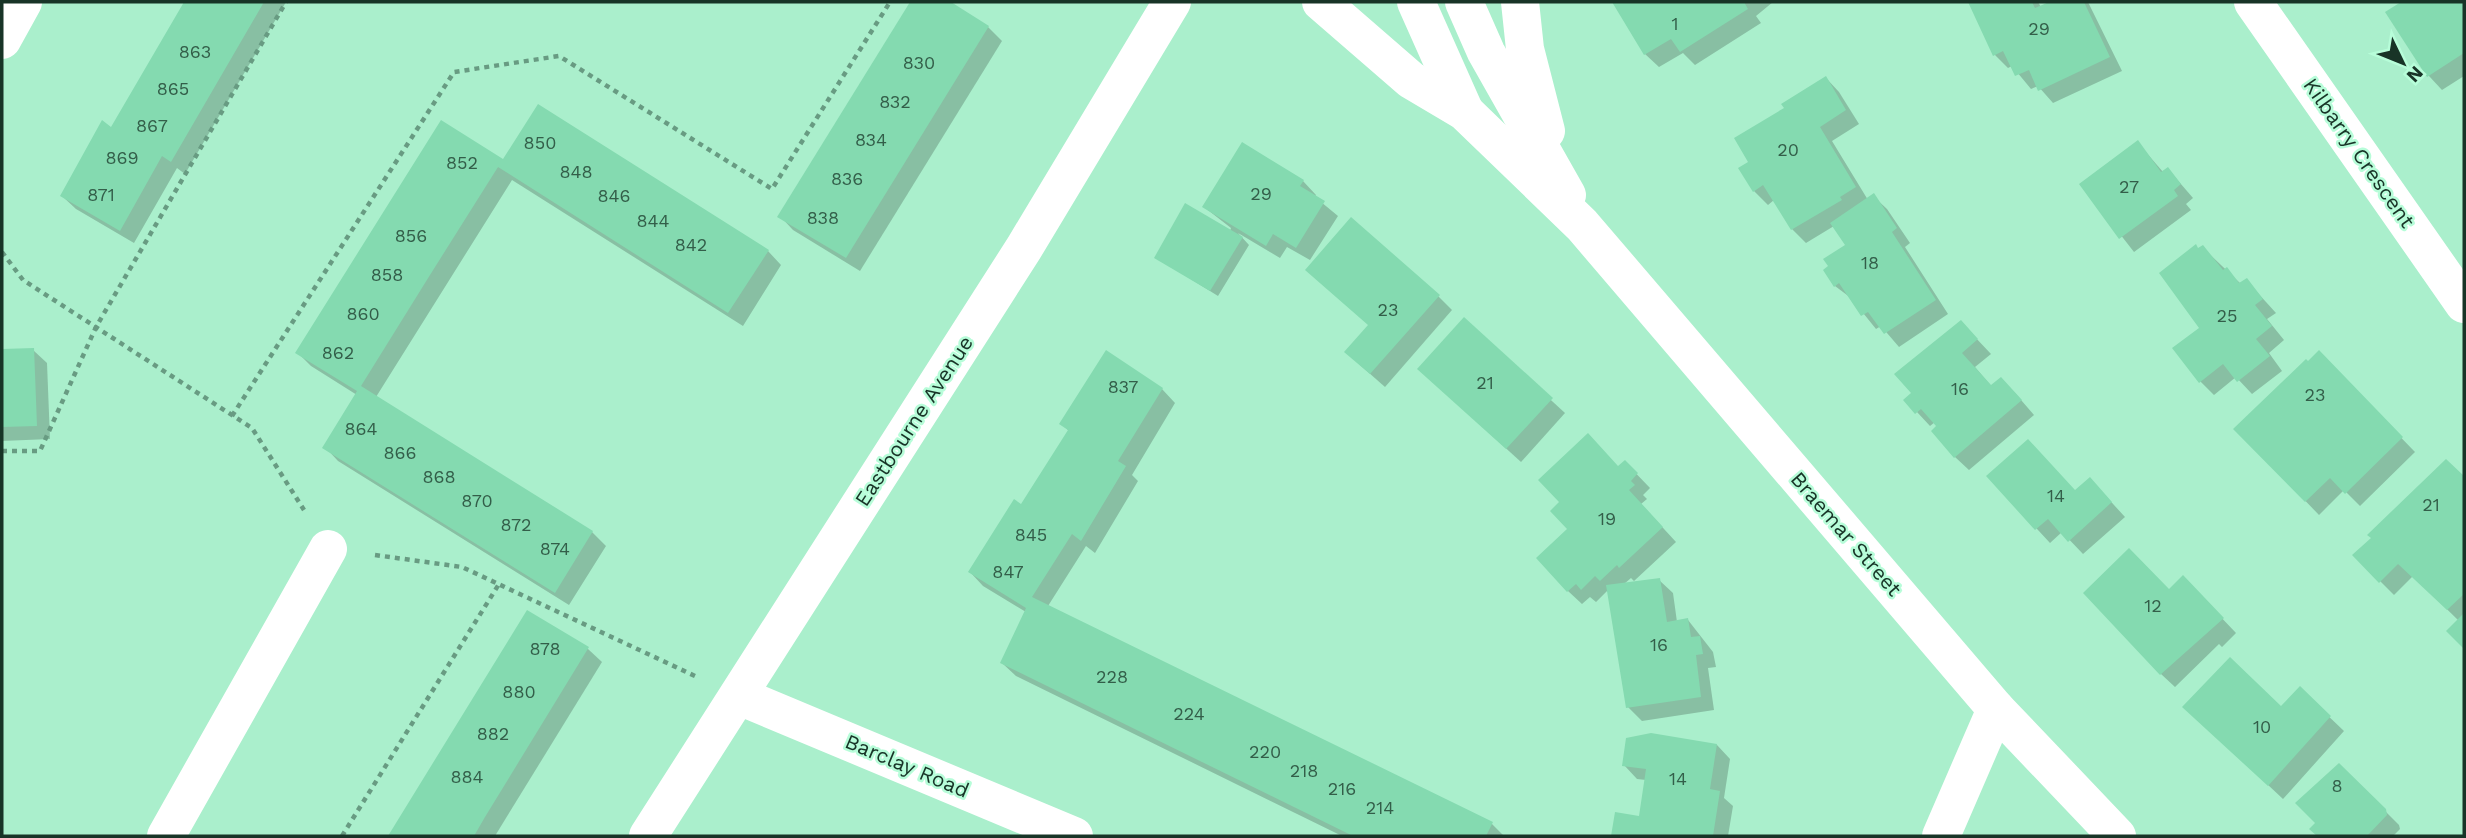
<svg xmlns="http://www.w3.org/2000/svg" width="2466" height="838" font-family="'Work Sans',sans-serif">
	<style>
		.shadow { fill: #0003 }
		.building { fill: #84dab0 }
		.lines { fill: none; stroke-linecap: round; stroke-linejoin: round }
		.path { stroke: #689b82; stroke-width: 4.5; stroke-dasharray: 5 5; stroke-linecap: butt }
		.minor { stroke: #fff; stroke-width: 38 }
		.labels { text-anchor: middle; stroke-width: 5; stroke-linejoin: round; paint-order: stroke }
		.number-label { font-size: 18px; fill: #335e49 }
		.street-label { font-size: 21px; fill: #183427; stroke: #b7fdd9 }
	</style>
	<rect width="100%" height="100%" fill="#aaefcc"/>
	<!-- shadow -->
	<g class="shadow">
		<path d="M 186,2 L 286,2 L 185,174 L 177,168 L 134,243 L 76,209 L 62,196 L 112,129 Z"/>
		<path d="M 912,2 L 947,2 L 988,27 L 1002,41 L 860,271 L 793,230 L 780,216 Z"/>
		<path d="M 1614,2 L 1773,2 L 1756,16 L 1761,23 L 1695,65 L 1683,53 L 1659,67 L 1645,54 Z"/>
		<path d="M 1970,2 L 2038,2 L 2041,7 L 2053,2 L 2088,2 L 2122,71 L 2053,103 L 2038,86 L 2031,89 L 2012,66 L 2008,68 L 1995,55 Z"/>
		<path d="M 2404,2 L 2464,2 L 2464,76 L 2442,90 L 2429,76 L 2387,13 Z"/>
		<path d="M 1826,78 L 1839,92 L 1859,124 L 1832,141 L 1868,200 L 1873,196 L 1887,209 L 1910,243 L 1905,247 L 1948,314 L 1899,347 L 1881,326 L 1876,329 L 1851,298 L 1835,286 L 1847,245 L 1834,226 L 1806,243 L 1792,229 L 1774,200 L 1768,205 L 1754,191 L 1751,162 L 1786,108 Z"/>
		<path d="M 2138,143 L 2163,172 L 2168,169 L 2193,198 L 2186,204 L 2191,210 L 2134,252 L 2081,184 Z"/>
		<path d="M 504,161 L 768,251 L 781,265 L 743,326 L 512,180 L 376,397 L 592,532 L 606,546 L 569,605 L 338,461 L 325,447 L 357,395 L 311,366 L 297,352 Z"/>
		<path d="M 1303,181 L 1316,195 L 1315,197 L 1338,216 L 1310,260 L 1287,247 L 1280,258 L 1238,233 L 1249,245 L 1218,296 L 1157,258 L 1230,231 L 1231,228 L 1204,207 Z"/>
		<path d="M 2202,247 L 2241,284 L 2246,280 L 2276,313 L 2267,319 L 2284,340 L 2269,353 L 2282,371 L 2252,394 L 2236,377 L 2214,395 L 2200,381 L 2199,250 Z"/>
		<path d="M 1438,296 L 1452,310 L 1385,387 L 1360,365 Z"/>
		<path d="M 1464,320 L 1565,413 L 1521,462 L 1433,382 Z"/>
		<path d="M 1974,336 L 1991,354 L 1975,367 L 1992,387 L 2015,393 L 2034,415 L 1969,470 L 1955,457 L 1935,422 L 1930,426 L 1917,412 Z"/>
		<path d="M 33,350 L 47,363 L 50,439 L 2,441 L 2,351 Z"/>
		<path d="M 2319,353 L 2415,452 L 2360,506 L 2344,490 L 2319,515 L 2236,429 Z"/>
		<path d="M 1162,389 L 1175,403 L 1132,475 L 1138,481 L 1095,553 L 1086,546 L 1048,606 L 1492,824 L 1504,836 L 1342,836 L 1016,676 L 1002,663 L 1026,612 L 983,586 L 970,572 L 1022,506 L 1069,431 L 1062,424 Z"/>
		<path d="M 2446,461 L 2464,479 L 2464,647 L 2449,631 L 2459,621 L 2413,576 L 2394,595 L 2355,556 Z"/>
		<path d="M 1625,462 L 1650,488 L 1643,495 L 1647,499 L 1641,504 L 1676,542 L 1634,581 L 1631,578 L 1624,584 L 1659,580 L 1673,593 L 1677,622 L 1688,620 L 1713,652 L 1716,667 L 1708,668 L 1714,710 L 1642,721 L 1628,707 L 1608,590 L 1596,602 L 1590,597 L 1582,604 L 1568,591 L 1570,529 Z"/>
		<path d="M 1988,476 L 2076,492 L 2103,493 L 2125,517 L 2083,554 L 2062,532 L 2050,543 Z"/>
		<path d="M 2169,591 L 2196,591 L 2236,633 L 2222,647 L 2219,644 L 2175,687 L 2161,674 Z"/>
		<path d="M 528,612 L 588,649 L 602,662 L 495,836 L 389,836 Z"/>
		<path d="M 2300,689 L 2344,731 L 2283,799 L 2185,707 L 2281,708 Z"/>
		<path d="M 1717,745 L 1730,759 L 1724,798 L 1733,806 L 1728,836 L 1613,836 L 1616,814 L 1640,818 L 1646,780 L 1637,779 L 1624,765 Z"/>
		<path d="M 2339,765 L 2399,825 L 2400,829 L 2393,836 L 2319,836 L 2312,829 L 2317,823 Z"/>
	</g>
	<!-- building -->
	<g class="building">
		<path d="M 184,2 L 264,2 L 171,162 L 162,156 L 120,231 L 60,196 L 102,120 L 111,127 Z"/>
		<path d="M 910,2 L 951,2 L 989,26 L 846,258 L 777,217 Z"/>
		<path d="M 1612,2 L 1744,2 L 1748,9 L 1680,52 L 1671,39 L 1644,55 Z"/>
		<path d="M 1968,2 L 2032,2 L 2035,8 L 2049,2 L 2084,2 L 2110,57 L 2038,91 L 2029,70 L 2015,76 L 2003,51 L 1993,56 Z"/>
		<path d="M 2401,2 L 2464,2 L 2464,53 L 2427,77 L 2385,12 Z"/>
		<path d="M 1826,76 L 1846,110 L 1820,127 L 1856,187 L 1840,197 L 1842,200 L 1791,230 L 1763,185 L 1753,192 L 1738,168 L 1748,162 L 1734,138 L 1784,108 L 1781,104 Z"/>
		<path d="M 538,104 L 769,250 L 728,313 L 498,167 L 430,275 L 361,386 L 593,531 L 555,593 L 322,448 L 357,391 L 295,353 L 441,120 L 503,159 Z"/>
		<path d="M 2138,140 L 2161,172 L 2168,167 L 2181,184 L 2174,190 L 2178,196 L 2119,239 L 2079,184 Z"/>
		<path d="M 1242,142 L 1304,180 L 1300,186 L 1325,201 L 1296,248 L 1273,234 L 1266,246 L 1202,207 Z"/>
		<path d="M 1874,193 L 1897,228 L 1892,232 L 1936,300 L 1884,334 L 1868,312 L 1861,316 L 1839,283 L 1834,287 L 1823,270 L 1828,266 L 1823,259 L 1845,245 L 1830,223 Z"/>
		<path d="M 1185,203 L 1243,237 L 1210,291 L 1154,258 Z"/>
		<path d="M 1351,217 L 1440,295 L 1370,374 L 1344,352 L 1368,325 L 1305,270 Z"/>
		<path d="M 2196,244 L 2198,248 L 2203,245 L 2223,270 L 2227,267 L 2239,283 L 2247,278 L 2263,299 L 2255,305 L 2272,326 L 2256,339 L 2270,356 L 2237,382 L 2223,364 L 2199,383 L 2172,348 L 2199,328 L 2159,273 Z"/>
		<path d="M 1464,317 L 1553,398 L 1506,449 L 1417,369 Z"/>
		<path d="M 1961,320 L 1978,339 L 1962,353 L 1991,385 L 2001,377 L 2022,400 L 1954,458 L 1931,431 L 1936,426 L 1921,409 L 1915,414 L 1903,400 L 1911,393 L 1894,374 Z"/>
		<path d="M 34,348 L 37,426 L 2,427 L 2,349 Z"/>
		<path d="M 1106,350 L 1163,388 L 1118,461 L 1126,466 L 1081,541 L 1072,534 L 1032,597 L 1493,822 L 1486,836 L 1353,836 L 1000,663 L 1026,608 L 968,572 L 1014,499 L 1021,504 L 1068,430 L 1059,424 Z"/>
		<path d="M 2319,350 L 2403,437 L 2345,494 L 2330,478 L 2305,502 L 2233,429 L 2306,359 L 2308,361 Z"/>
		<path d="M 1588,433 L 1618,466 L 1625,460 L 1638,473 L 1631,481 L 1635,485 L 1629,490 L 1663,527 L 1619,568 L 1617,565 L 1600,581 L 1595,576 L 1581,590 L 1576,584 L 1567,592 L 1536,558 L 1567,529 L 1550,511 L 1559,502 L 1538,480 Z"/>
		<path d="M 2028,439 L 2075,490 L 2090,477 L 2112,502 L 2068,542 L 2048,519 L 2035,530 L 1986,476 Z"/>
		<path d="M 2446,459 L 2464,476 L 2464,594 L 2447,610 L 2398,564 L 2379,583 L 2352,555 L 2371,538 L 2367,535 Z"/>
		<path d="M 2129,548 L 2169,589 L 2183,575 L 2224,618 L 2160,675 L 2083,593 Z"/>
		<path d="M 1660,578 L 1667,622 L 1688,618 L 1691,637 L 1700,636 L 1703,654 L 1696,655 L 1701,697 L 1626,708 L 1606,585 Z"/>
		<path d="M 527,610 L 589,647 L 485,817 L 474,836 L 388,836 Z"/>
		<path d="M 2464,613 L 2464,649 L 2446,631 Z"/>
		<path d="M 2230,657 L 2281,706 L 2300,686 L 2331,716 L 2268,786 L 2182,707 Z"/>
		<path d="M 1651,733 L 1717,744 L 1710,789 L 1720,791 L 1713,836 L 1611,836 L 1615,812 L 1639,816 L 1646,769 L 1622,766 L 1626,738 Z"/>
		<path d="M 2339,763 L 2386,809 L 2387,815 L 2367,836 L 2317,836 L 2309,829 L 2315,823 L 2295,803 Z"/>
	</g>
	<g class="lines">
		<!-- path -->
		<g class="path">
			<path d="M 2,252 L 23,280 L 252,428 L 304,510"/>
			<path d="M 232,416 L 454,72 L 559,56 L 772,189 L 890,2"/>
			<path d="M 2,451 L 40,451 L 96,327 L 286,2"/>
			<path d="M 375,555 L 462,567 L 695,676"/>
			<path d="M 342,836 L 499,584"/>
		</g>
		<!-- minor -->
		<g class="minor">
			<path d="M 1321,2 L 1411,80 L 1465,112 L 1582,225 L 1996,709 L 2117,836"/>
			<path d="M 1416,2 L 1465,112"/>
			<path d="M 1464,2 L 1486,52 L 1567,195"/>
			<path d="M 1520,2 L 1525,49 L 1546,131"/>
			<path d="M 2253,2 L 2464,304"/>
			<path d="M 2,40 L 23,2"/>
			<path d="M 739,696 L 1074,836"/>
			<path d="M 166,836 L 328,549"/>
			<path d="M 648,836 L 1024,248 L 1172,2"/>
			<path d="M 1941,836 L 1996,709"/>
		</g>
	</g>
	<g class="labels">
		<!-- number labels -->
		<g class="number-label">
			<text x="1675" y="30">1</text>
			<text x="2039" y="35">29</text>
			<text x="195" y="58">863</text>
			<text x="919" y="69">830</text>
			<text x="173" y="95">865</text>
			<text x="895" y="108">832</text>
			<text x="152" y="132">867</text>
			<text x="871" y="146">834</text>
			<text x="540" y="149">850</text>
			<text x="1788" y="156">20</text>
			<text x="122" y="164">869</text>
			<text x="462" y="169">852</text>
			<text x="576" y="178">848</text>
			<text x="847" y="185">836</text>
			<text x="2129" y="193">27</text>
			<text x="1261" y="200">29</text>
			<text x="101" y="201">871</text>
			<text x="614" y="202">846</text>
			<text x="823" y="224">838</text>
			<text x="653" y="227">844</text>
			<text x="411" y="242">856</text>
			<text x="691" y="251">842</text>
			<text x="1870" y="269">18</text>
			<text x="387" y="281">858</text>
			<text x="1388" y="316">23</text>
			<text x="363" y="320">860</text>
			<text x="2227" y="322">25</text>
			<text x="338" y="359">862</text>
			<text x="1485" y="389">21</text>
			<text x="1123" y="393">837</text>
			<text x="1960" y="395">16</text>
			<text x="2315" y="401">23</text>
			<text x="361" y="435">864</text>
			<text x="400" y="459">866</text>
			<text x="439" y="483">868</text>
			<text x="2056" y="502">14</text>
			<text x="477" y="507">870</text>
			<text x="2431" y="511">21</text>
			<text x="1607" y="525">19</text>
			<text x="516" y="531">872</text>
			<text x="1031" y="541">845</text>
			<text x="555" y="555">874</text>
			<text x="1008" y="578">847</text>
			<text x="2153" y="612">12</text>
			<text x="1659" y="651">16</text>
			<text x="545" y="655">878</text>
			<text x="1112" y="683">228</text>
			<text x="519" y="698">880</text>
			<text x="1189" y="720">224</text>
			<text x="2262" y="733">10</text>
			<text x="493" y="740">882</text>
			<text x="1265" y="758">220</text>
			<text x="1304" y="777">218</text>
			<text x="467" y="783">884</text>
			<text x="1678" y="785">14</text>
			<text x="2337" y="792">8</text>
			<text x="1342" y="795">216</text>
			<text x="1380" y="814">214</text>
		</g>
		<!-- street labels -->
		<g class="street-label">
			<text transform="translate(2359 153) rotate(55)" y="7">Kilbarry Crescent</text>
			<text transform="translate(914 421) rotate(-57)" y="7">Eastbourne Avenue</text>
			<text transform="translate(1846 534) rotate(49)" y="7">Braemar Street</text>
			<text transform="translate(907 766) rotate(23)" y="7">Barclay Road</text>
		</g>
	</g>
	<!-- border -->
	<rect width="2466" height="838" fill="none" stroke="#183427" stroke-width="7"/>
	<!-- north arrow -->
	<g transform="translate(2403 63) rotate(133)" stroke="#b7fdd9" stroke-width="5" paint-order="stroke">
	<path d="M0-5L12 26L0 18L-12 26Z" fill="#183427"/>
	<text y="-10" font-size="19" font-weight="bold" text-anchor="middle" fill="#183427">N</text>
	</g>
</svg>
